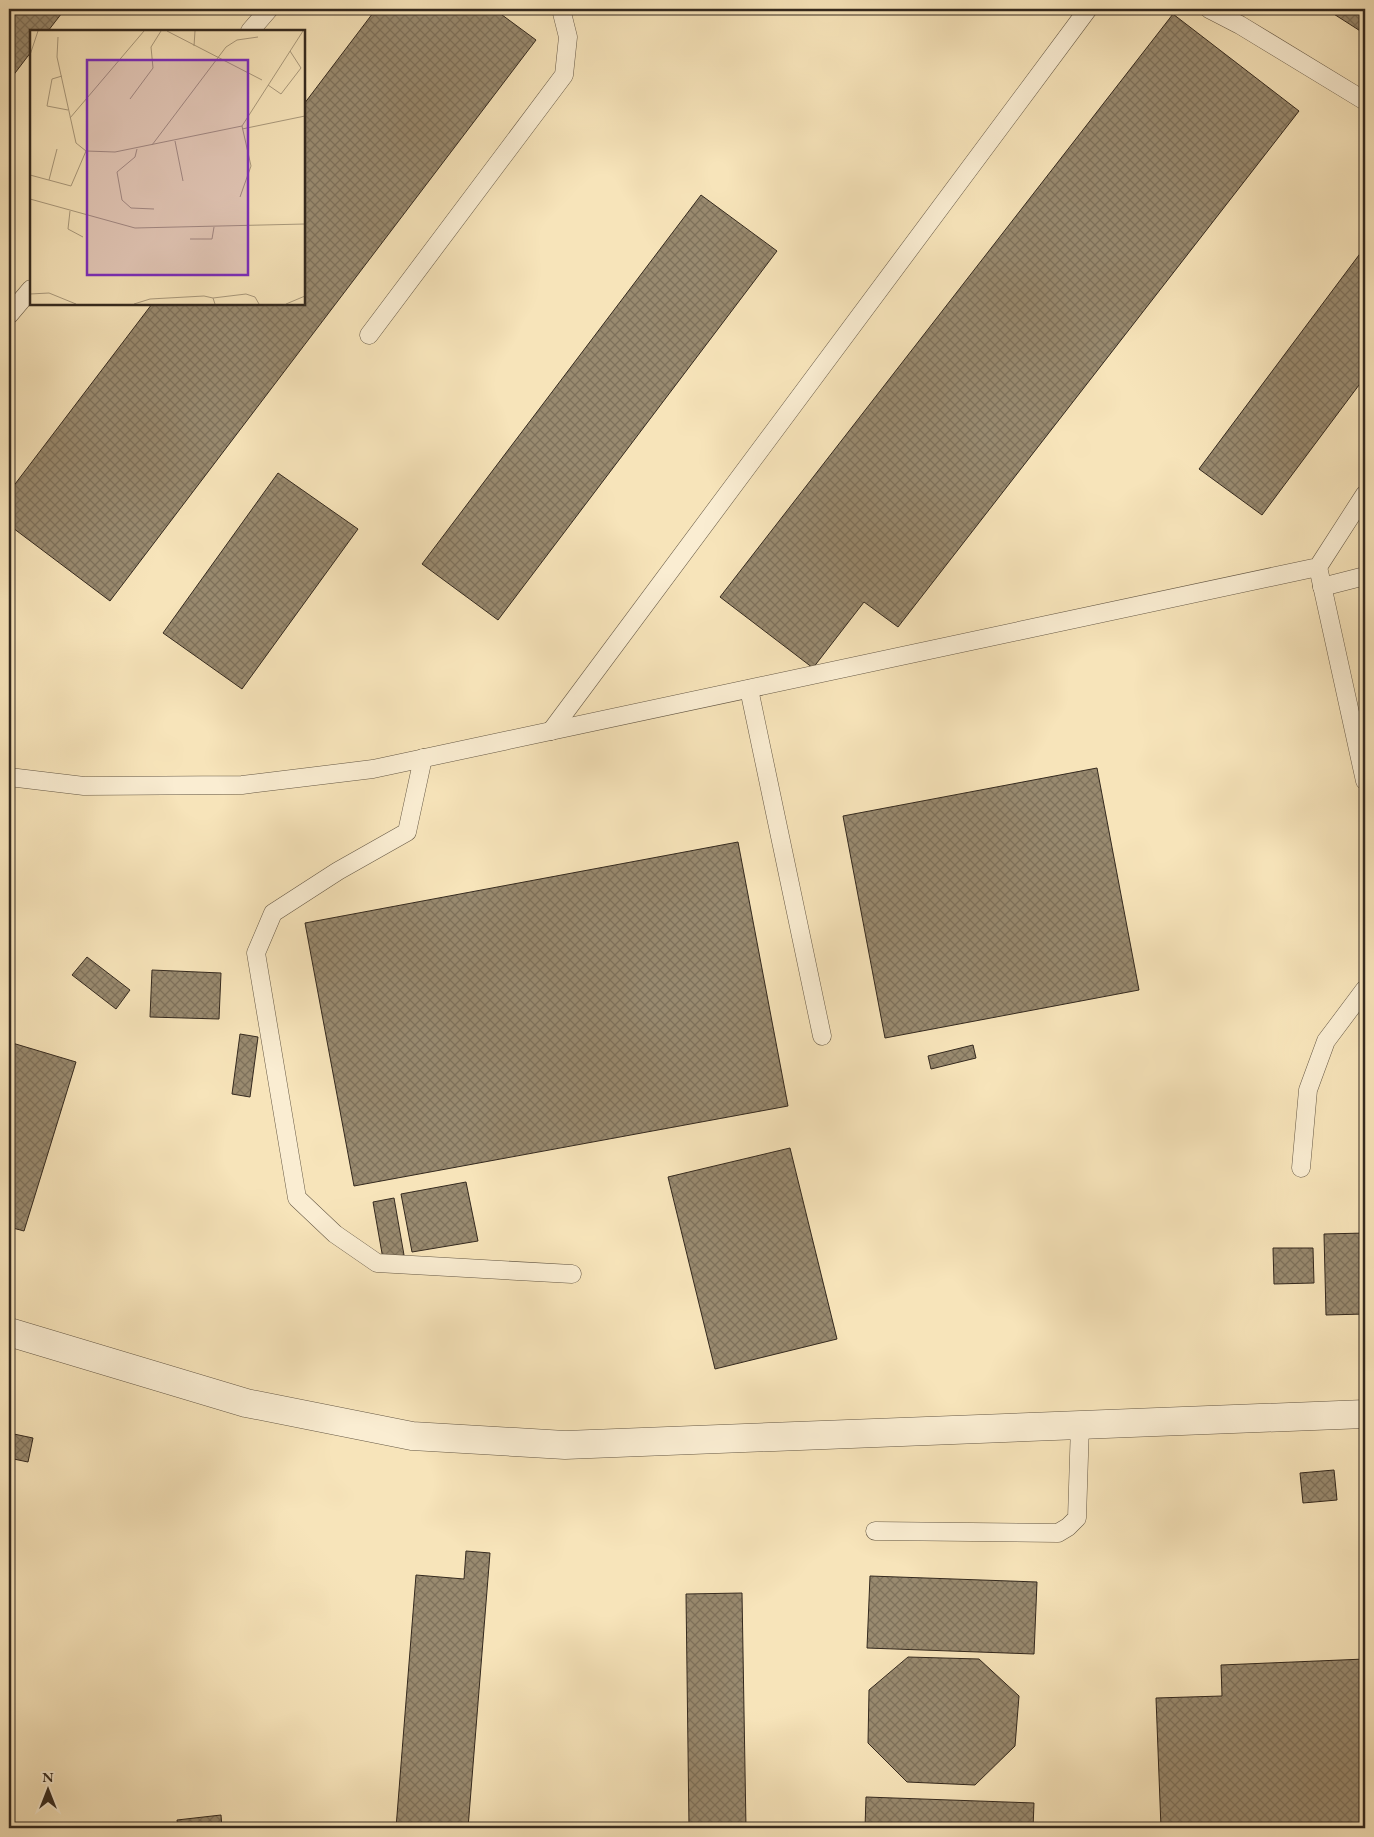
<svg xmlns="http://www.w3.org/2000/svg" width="1374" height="1837" font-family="'EB Garamond',serif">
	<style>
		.building { fill: url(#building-cross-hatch); stroke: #34291e }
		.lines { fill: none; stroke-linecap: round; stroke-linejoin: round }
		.service-casing { stroke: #655845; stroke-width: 19 }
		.minor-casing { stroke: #655845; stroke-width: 29 }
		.service { stroke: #faedd2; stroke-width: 18 }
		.minor { stroke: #faedd2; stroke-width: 28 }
		.inset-road { fill: none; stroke: #a9997c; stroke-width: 1 }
		.view { fill: #7b2cbf; fill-opacity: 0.15; stroke: #7b2cbf; stroke-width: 2.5 }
		.inset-edge { fill: none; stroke: #34291e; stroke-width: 2.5 }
	</style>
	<defs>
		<pattern id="building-cross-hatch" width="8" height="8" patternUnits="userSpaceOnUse" patternTransform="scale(1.25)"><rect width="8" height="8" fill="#998a6f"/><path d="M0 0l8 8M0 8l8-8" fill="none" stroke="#7e715b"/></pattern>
	</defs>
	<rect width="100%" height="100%" fill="#f7e4ba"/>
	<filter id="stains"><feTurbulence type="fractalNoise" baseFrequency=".004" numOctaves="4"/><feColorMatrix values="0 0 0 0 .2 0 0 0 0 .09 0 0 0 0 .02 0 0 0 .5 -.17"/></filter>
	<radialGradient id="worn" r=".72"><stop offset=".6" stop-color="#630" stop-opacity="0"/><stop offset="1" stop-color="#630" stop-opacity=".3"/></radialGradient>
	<!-- building -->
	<g class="building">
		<path d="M 9,9 L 65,9 L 48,31 L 31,31 L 31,52 L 9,81 Z"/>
		<path d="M 376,9 L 494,9 L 536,40 L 110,601 L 9,525 L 9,492 L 152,304 L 304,304 L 304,104 Z"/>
		<path d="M 1326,9 L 1365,9 L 1365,34 Z"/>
		<path d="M 1173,14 L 1299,111 L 898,627 L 864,602 L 813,668 L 720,597 Z"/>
		<path d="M 701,195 L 777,251 L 498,620 L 422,564 Z"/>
		<path d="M 1365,247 L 1365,377 L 1262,515 L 1199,469 Z"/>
		<path d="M 278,473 L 358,529 L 242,689 L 163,633 Z"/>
		<path d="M 1097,768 L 1139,990 L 885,1038 L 843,816 Z"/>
		<path d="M 738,842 L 788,1106 L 354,1186 L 305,923 Z"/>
		<path d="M 87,957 L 130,990 L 116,1009 L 72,975 Z"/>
		<path d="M 152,970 L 221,973 L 219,1019 L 150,1017 Z"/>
		<path d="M 240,1034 L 258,1037 L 250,1097 L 232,1094 Z"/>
		<path d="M 9,1042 L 76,1062 L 24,1231 L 9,1227 Z"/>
		<path d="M 973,1045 L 976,1058 L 931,1069 L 928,1056 Z"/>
		<path d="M 790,1148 L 837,1339 L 715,1369 L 668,1177 Z"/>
		<path d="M 466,1182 L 478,1241 L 412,1252 L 401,1194 Z"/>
		<path d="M 394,1198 L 404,1255 L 383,1259 L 373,1202 Z"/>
		<path d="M 1365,1233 L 1365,1314 L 1326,1315 L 1324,1234 Z"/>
		<path d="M 1273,1248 L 1313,1248 L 1314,1283 L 1274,1284 Z"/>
		<path d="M 9,1433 L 33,1438 L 28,1462 L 9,1458 Z"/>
		<path d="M 1334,1470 L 1337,1500 L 1303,1503 L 1300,1473 Z"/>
		<path d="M 466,1551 L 490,1553 L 468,1828 L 396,1828 L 416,1575 L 464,1579 Z"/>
		<path d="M 870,1576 L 1037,1582 L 1034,1654 L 867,1648 Z"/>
		<path d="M 742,1593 L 746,1828 L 689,1828 L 686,1594 Z"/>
		<path d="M 908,1657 L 979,1659 L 1019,1696 L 1015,1746 L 975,1785 L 907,1782 L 868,1743 L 869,1690 Z"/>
		<path d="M 1365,1659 L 1365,1828 L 1161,1828 L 1156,1698 L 1222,1696 L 1221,1665 Z"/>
		<path d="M 866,1797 L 1034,1803 L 1033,1828 L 865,1828 Z"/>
		<path d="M 221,1815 L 222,1828 L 178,1828 L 177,1820 Z"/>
	</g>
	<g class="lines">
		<!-- service casing -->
		<g class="service-casing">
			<g id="service">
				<path d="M 1209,9 L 1240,25 L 1365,101"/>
				<path d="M 250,31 L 269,9"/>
				<path d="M 9,315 L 31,289"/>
				<path d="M 369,335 L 564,75 L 568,37 L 561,9"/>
				<path d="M 1318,567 L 1365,781"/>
				<path d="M 1322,587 L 1365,576"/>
				<path d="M 749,689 L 822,1036"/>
				<path d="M 551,731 L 1088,9"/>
				<path d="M 423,758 L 407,832 L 338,871 L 273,913 L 256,953 L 297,1198 L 335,1234 L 377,1263 L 572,1274"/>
				<path d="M 9,777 L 84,786 L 242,785 L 373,769 L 1318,567 L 1365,494"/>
				<path d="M 1301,1168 L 1308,1090 L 1326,1041 L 1365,989"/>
				<path d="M 875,1531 L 1058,1533 L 1068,1527 L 1077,1518 L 1080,1425"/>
			</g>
		</g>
		<!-- minor casing -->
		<g class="minor-casing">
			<path id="minor" d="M 9,1332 L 246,1403 L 412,1436 L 565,1445 L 1365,1414"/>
		</g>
		<!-- service -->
		<use href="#service" class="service"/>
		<!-- minor -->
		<use href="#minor" class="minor"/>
	</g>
	<!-- overview -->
	<g transform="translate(30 30)">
		<rect width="275" height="275" fill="#f7e4ba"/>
		<path class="inset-road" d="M 137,1 L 232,50M 28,7 L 27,27 L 46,113 L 56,121 L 85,122 L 212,96 L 273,1M 164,16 L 165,1M 0,25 L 8,1M 32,46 L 22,49 L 17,76 L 38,80M 238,55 L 251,64 L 271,38 L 260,21M 100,69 L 123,38 L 121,17 L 131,1M 40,88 L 114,1M 212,99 L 275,86M 145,111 L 153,151M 122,115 L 196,17 L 207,10 L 228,7M 107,119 L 105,127 L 87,142 L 92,170 L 101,178 L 124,179M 0,145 L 41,156 L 56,121M 19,150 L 27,119M 210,167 L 221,136 L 212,96M 0,169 L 105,198 L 275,194M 40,181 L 38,199 L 53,207M 160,209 L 182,209 L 184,197M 0,264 L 19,263 L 46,274M 183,268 L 216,264 L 225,267 L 229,274M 104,274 L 120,269 L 174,266 L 183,268 L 185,274M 256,274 L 275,266"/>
		<path class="view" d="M 57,30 L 218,30 L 218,245 L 57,245 Z"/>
		<rect width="275" height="275" class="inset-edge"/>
	</g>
	<!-- margin -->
	<rect width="1374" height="1837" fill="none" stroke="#f7e4ba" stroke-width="30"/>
	<rect x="10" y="10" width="1354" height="1817" fill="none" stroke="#34291e" stroke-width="2.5"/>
	<rect x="15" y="15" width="1344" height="1807" fill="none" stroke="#34291e"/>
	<!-- north arrow -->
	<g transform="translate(48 1790)" stroke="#faedd2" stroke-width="4" paint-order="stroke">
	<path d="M0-4L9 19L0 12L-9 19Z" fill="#34291e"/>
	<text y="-8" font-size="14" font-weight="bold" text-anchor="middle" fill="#34291e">N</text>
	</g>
	<rect width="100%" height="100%" filter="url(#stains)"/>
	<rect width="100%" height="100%" fill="url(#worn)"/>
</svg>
